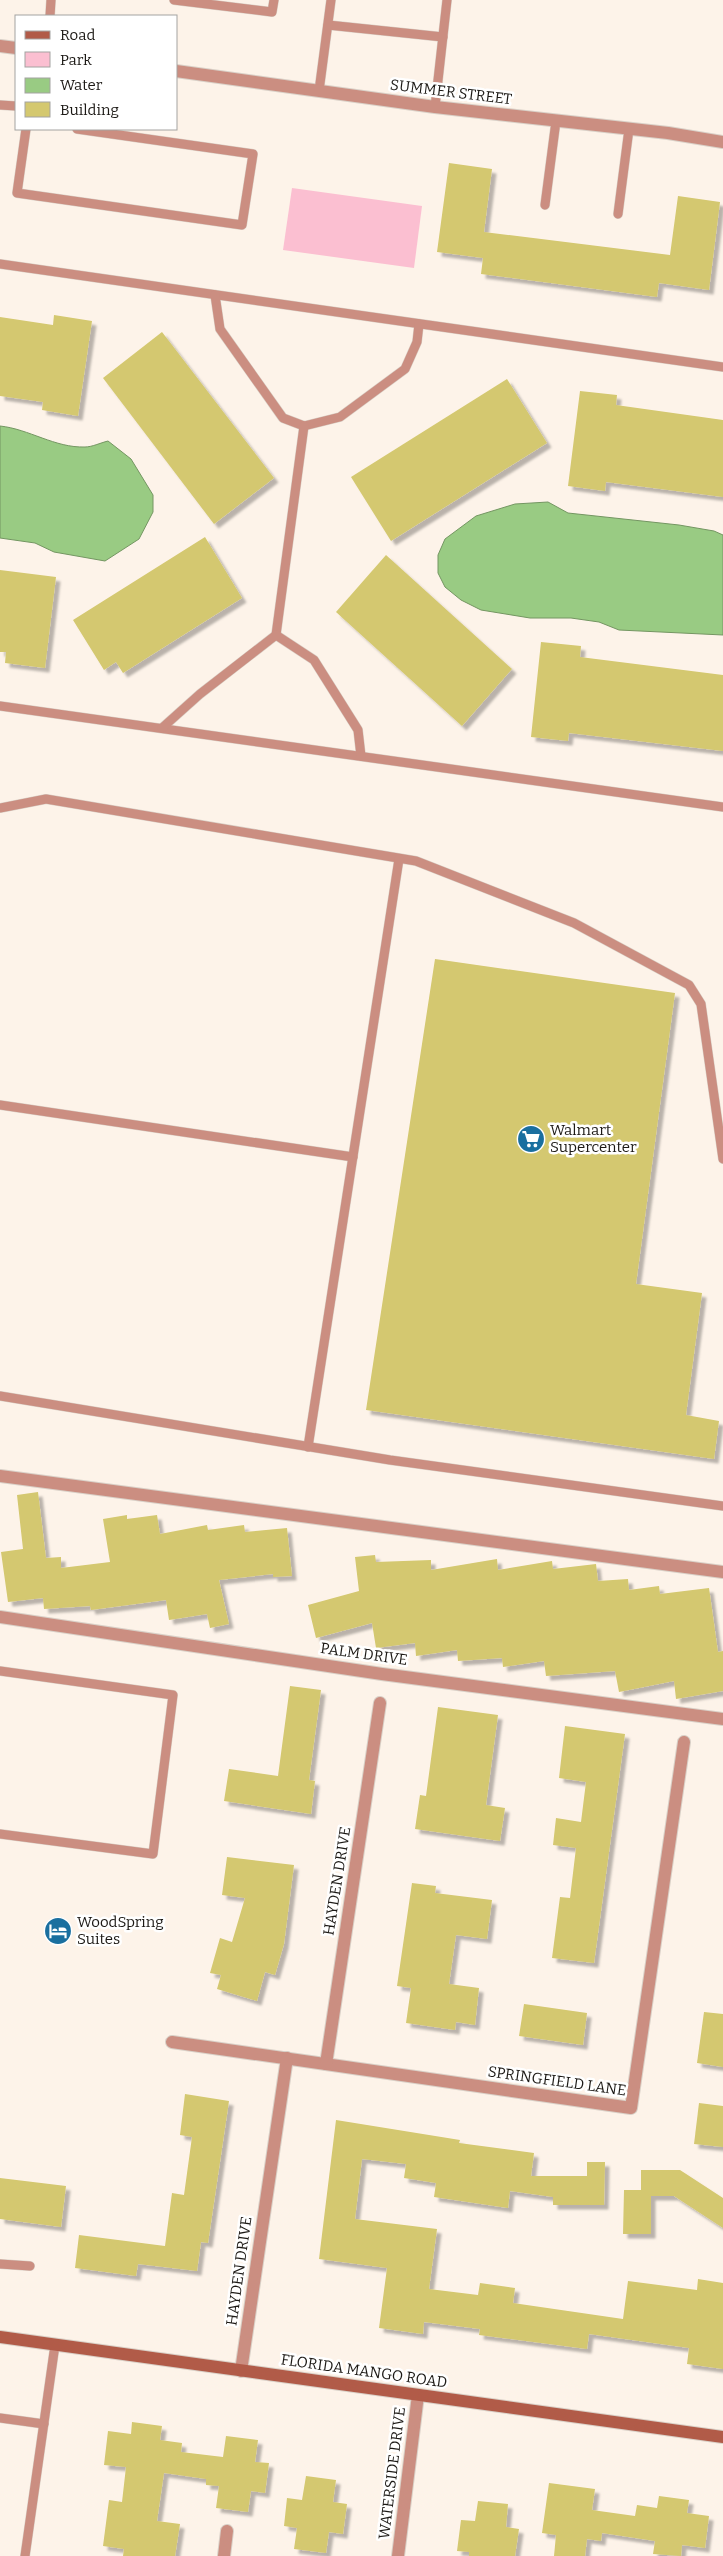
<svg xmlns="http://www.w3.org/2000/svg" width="723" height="2556" font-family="Bitter,serif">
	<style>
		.green { fill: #fbbfd1 }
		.water { fill: #99cb83; stroke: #749662 }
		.building { fill: #d4c86f; filter: url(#shadow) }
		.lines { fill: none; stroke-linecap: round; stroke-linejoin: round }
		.lane-casing { stroke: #d9d0c7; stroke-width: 10 }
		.street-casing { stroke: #d9d0c7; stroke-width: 14 }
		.secondary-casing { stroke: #d9d0c7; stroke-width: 14 }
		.lane { stroke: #cb8e81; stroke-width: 9 }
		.street { stroke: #cb8e81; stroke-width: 12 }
		.secondary { stroke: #b15b48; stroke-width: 12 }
		.labels { text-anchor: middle; stroke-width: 5; stroke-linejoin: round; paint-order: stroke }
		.street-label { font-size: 15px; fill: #1c1915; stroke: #fff }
		.poi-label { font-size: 15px; fill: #1c1915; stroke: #fff; text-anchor: start }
	</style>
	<defs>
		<filter id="shadow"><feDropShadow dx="4.5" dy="4.5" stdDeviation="1" flood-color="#0004"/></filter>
	</defs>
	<rect width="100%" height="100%" fill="#fdf3e9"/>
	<!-- green -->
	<path class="green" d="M 292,188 L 422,206 L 414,268 L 283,250 Z"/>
	<!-- water -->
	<g class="water">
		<path d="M 0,426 C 29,429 55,448 85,447 C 92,447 100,443 108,441 L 131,459 L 153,495 L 153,512 L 139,539 L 105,561 L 54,552 L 35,543 L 0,538 Z"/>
		<path d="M 548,502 L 568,513 L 679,525 L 714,531 L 723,535 L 723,635 L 619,630 L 599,622 L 571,618 L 530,618 L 481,610 L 461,600 L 445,587 L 438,573 L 438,555 L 445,539 L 476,516 L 515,504 Z"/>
	</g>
	<!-- building -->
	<g class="building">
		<path d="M 449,163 L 492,169 L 484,232 L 670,255 L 678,196 L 720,202 L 709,290 L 659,283 L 657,297 L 481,274 L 483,258 L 437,252 Z"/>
		<path d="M 54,315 L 92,321 L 78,416 L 42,410 L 43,402 L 0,396 L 0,317 L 53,325 Z"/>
		<path d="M 162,332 L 274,478 L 214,524 L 103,378 Z"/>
		<path d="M 507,379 L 547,443 L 391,541 L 351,477 Z"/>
		<path d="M 580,391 L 617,395 L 616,405 L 723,420 L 723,497 L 606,482 L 605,491 L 568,486 Z"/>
		<path d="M 205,537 L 242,598 L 123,673 L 116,662 L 104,670 L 73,620 Z"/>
		<path d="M 386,555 L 512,669 L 462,726 L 336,612 Z"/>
		<path d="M 0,570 L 56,577 L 45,668 L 5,663 L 6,652 L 0,652 Z"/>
		<path d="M 541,642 L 581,646 L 580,657 L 723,675 L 723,751 L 569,733 L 568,741 L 531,737 Z"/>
		<path d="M 435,959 L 675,993 L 636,1284 L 702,1293 L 686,1415 L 719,1421 L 714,1459 L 366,1410 Z"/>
		<path d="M 38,1492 L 46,1558 L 61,1557 L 61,1568 L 110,1562 L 103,1519 L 127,1515 L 127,1519 L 157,1515 L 160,1534 L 207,1525 L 208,1530 L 244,1525 L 245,1532 L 287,1528 L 292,1576 L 273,1577 L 273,1574 L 219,1580 L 229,1624 L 210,1628 L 207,1614 L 169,1620 L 166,1600 L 91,1610 L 90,1606 L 44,1609 L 43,1598 L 8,1602 L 1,1552 L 23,1549 L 17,1495 Z"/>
		<path d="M 375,1555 L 376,1562 L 431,1560 L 431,1570 L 497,1559 L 498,1570 L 552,1561 L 553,1569 L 596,1564 L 598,1581 L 628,1579 L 629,1590 L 659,1586 L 660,1594 L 709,1588 L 718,1652 L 723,1651 L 723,1691 L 676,1699 L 674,1681 L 619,1692 L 615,1671 L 546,1676 L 544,1661 L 503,1667 L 502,1658 L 458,1661 L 457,1650 L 416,1656 L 415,1643 L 376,1648 L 372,1623 L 316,1638 L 308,1605 L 359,1591 L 355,1557 Z"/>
		<path d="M 290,1686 L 321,1690 L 309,1780 L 315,1781 L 311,1814 L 224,1801 L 229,1769 L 278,1776 Z"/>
		<path d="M 438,1707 L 498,1715 L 486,1805 L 505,1808 L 500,1841 L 415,1829 L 420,1795 L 426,1796 Z"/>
		<path d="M 565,1726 L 625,1734 L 594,1963 L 552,1958 L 560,1897 L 570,1898 L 576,1848 L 553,1845 L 556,1818 L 581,1822 L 586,1782 L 559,1778 Z"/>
		<path d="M 227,1857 L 294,1865 L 284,1944 L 275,1975 L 265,1972 L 257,2001 L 217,1989 L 221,1975 L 210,1973 L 220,1938 L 232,1942 L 245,1898 L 222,1895 Z"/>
		<path d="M 412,1883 L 436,1886 L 435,1893 L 492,1900 L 487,1939 L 456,1935 L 449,1984 L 479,1988 L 475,2025 L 456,2022 L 455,2030 L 406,2023 L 411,1988 L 397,1986 Z"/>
		<path d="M 524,2004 L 587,2013 L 583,2045 L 519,2036 Z"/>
		<path d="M 704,2012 L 723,2014 L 723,2067 L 697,2063 Z"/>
		<path d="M 185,2094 L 229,2101 L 208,2243 L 201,2242 L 197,2271 L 138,2264 L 136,2276 L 75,2268 L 79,2235 L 165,2246 L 172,2193 L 184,2195 L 192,2137 L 180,2135 Z"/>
		<path d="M 699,2103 L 723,2106 L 723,2147 L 694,2144 Z"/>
		<path d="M 336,2120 L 460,2140 L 459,2143 L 534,2153 L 531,2176 L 587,2176 L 587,2162 L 605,2162 L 604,2205 L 553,2205 L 553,2197 L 510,2191 L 508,2208 L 434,2197 L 436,2183 L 404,2178 L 406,2164 L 362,2159 L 355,2219 L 437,2229 L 429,2289 L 478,2295 L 480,2283 L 515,2288 L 513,2303 L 623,2319 L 628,2281 L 697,2290 L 698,2279 L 723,2283 L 723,2369 L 687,2364 L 689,2348 L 589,2334 L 587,2349 L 479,2335 L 480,2329 L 424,2322 L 423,2334 L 379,2328 L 387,2268 L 319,2259 Z"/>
		<path d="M 641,2170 L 680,2170 L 723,2198 L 723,2228 L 674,2196 L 651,2196 L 651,2234 L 623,2234 L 624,2190 L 641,2190 Z"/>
		<path d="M 0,2178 L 66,2186 L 61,2227 L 0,2219 Z"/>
		<path d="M 132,2422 L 162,2426 L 160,2440 L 182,2443 L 181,2452 L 223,2457 L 226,2436 L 258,2440 L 255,2462 L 269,2463 L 265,2493 L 251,2491 L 248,2512 L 216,2508 L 219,2486 L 206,2485 L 206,2479 L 164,2473 L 157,2521 L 180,2524 L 175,2556 L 123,2556 L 124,2549 L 103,2546 L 109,2500 L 122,2502 L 126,2467 L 104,2465 L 108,2431 L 131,2434 Z"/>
		<path d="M 306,2476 L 336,2480 L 333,2502 L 347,2504 L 343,2534 L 329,2532 L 326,2553 L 294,2549 L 297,2528 L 284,2526 L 287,2498 L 302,2500 Z"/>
		<path d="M 549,2483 L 595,2489 L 592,2510 L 635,2516 L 637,2505 L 657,2508 L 659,2496 L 689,2500 L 687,2513 L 709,2516 L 705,2548 L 682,2545 L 681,2556 L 653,2554 L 655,2541 L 602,2533 L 601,2541 L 587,2539 L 585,2556 L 554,2556 L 556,2535 L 542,2533 Z"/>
		<path d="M 478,2501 L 508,2504 L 506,2527 L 519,2529 L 515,2556 L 469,2556 L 469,2552 L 457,2551 L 461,2520 L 475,2521 Z"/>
	</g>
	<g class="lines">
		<!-- lane casing -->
		<g class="lane-casing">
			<g id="lane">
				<path d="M 174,0 L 272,12 L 274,0"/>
				<path d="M 50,16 L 51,0"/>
				<path d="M 328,25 L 443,37"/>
				<path d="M 319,91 L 331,0"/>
				<path d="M 0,105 L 16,106"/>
				<path d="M 435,107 L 447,0"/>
				<path d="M 26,129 L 17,193 L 242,225 L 253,154 L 77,129"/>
				<path d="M 545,205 L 556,121"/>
				<path d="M 618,214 L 629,129"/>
				<path d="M 0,264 L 723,367"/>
				<path d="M 215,295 L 220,329 L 283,418 L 304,426 L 340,417 L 405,369 L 417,342 L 419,324"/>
				<path d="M 276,635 L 304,426"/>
				<path d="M 0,706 L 723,807"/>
				<path d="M 162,728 L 200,694 L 276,635 L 314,660 L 358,730 L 361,756"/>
				<path d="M 0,808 L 46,799 L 416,861 L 574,923 L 689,985 L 701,1004 L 723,1159"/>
				<path d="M 0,1105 L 353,1157"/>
				<path d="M 0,1396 L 390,1460 L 723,1506"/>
				<path d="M 308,1447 L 399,859"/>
				<path d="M 0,1671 L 173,1695 L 153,1854 L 0,1834"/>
				<path d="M 0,2264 L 30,2266"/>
				<path d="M 0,2418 L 44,2424"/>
				<path d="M 25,2556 L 55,2345"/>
			</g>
		</g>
		<!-- street casing -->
		<g class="street-casing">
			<g id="street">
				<path d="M 0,46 L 16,48"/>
				<path d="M 176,71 L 435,107 L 668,133 L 723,142"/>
				<path d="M 0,1476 L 723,1572"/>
				<path d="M 0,1617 L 382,1674 L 723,1719"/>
				<path d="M 172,2042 L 631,2108 L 684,1742"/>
				<path d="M 326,2064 L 380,1703"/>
				<path d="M 241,2371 L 287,2058"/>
				<path d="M 224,2556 L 227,2531"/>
				<path d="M 398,2556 L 418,2395"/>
			</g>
		</g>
		<!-- secondary casing -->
		<g class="secondary-casing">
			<path id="secondary" d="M 0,2337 L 723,2437"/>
		</g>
		<!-- lane -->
		<use href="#lane" class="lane"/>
		<!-- street -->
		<use href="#street" class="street"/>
		<!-- secondary -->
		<use href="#secondary" class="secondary"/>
	</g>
	<!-- icons -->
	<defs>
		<g id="supermarket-disc" transform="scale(1.4375)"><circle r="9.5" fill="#1a6f9f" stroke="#fff"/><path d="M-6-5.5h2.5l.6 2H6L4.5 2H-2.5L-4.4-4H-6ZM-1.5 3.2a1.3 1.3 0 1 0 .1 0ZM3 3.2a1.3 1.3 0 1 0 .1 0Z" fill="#fff"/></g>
		<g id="hotel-disc" transform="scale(1.4375)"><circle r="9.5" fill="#1a6f9f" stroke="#fff"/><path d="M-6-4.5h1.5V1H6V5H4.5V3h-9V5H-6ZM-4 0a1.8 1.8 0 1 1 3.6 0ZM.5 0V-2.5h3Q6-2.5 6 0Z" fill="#fff"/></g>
	</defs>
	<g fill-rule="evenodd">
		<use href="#supermarket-disc" x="531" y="1139"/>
		<use href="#hotel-disc" x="58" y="1931"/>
	</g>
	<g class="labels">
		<!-- street labels -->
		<g class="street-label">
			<text transform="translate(451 92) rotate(7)" y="5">SUMMER STREET</text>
			<text transform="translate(364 1654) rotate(8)" y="5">PALM DRIVE</text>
			<text transform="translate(337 1881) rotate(-81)" y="5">HAYDEN DRIVE</text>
			<text transform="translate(557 2081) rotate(8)" y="5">SPRINGFIELD LANE</text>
			<text transform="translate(239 2271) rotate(-82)" y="5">HAYDEN DRIVE</text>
			<text transform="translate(364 2371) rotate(8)" y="5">FLORIDA MANGO ROAD</text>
			<text transform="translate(392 2473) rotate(-83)" y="5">WATERSIDE DRIVE</text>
		</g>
		<!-- poi labels -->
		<g class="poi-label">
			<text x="550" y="1135">Walmart<tspan x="550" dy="17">Supercenter</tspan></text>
			<text x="77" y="1927">WoodSpring<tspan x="77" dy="17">Suites</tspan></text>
		</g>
	</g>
	<!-- legend -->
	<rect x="15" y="15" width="162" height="115" fill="#ffffff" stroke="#a4a3a1"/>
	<rect x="25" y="31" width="25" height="8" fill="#b15b48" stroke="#a4a3a1"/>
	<text x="60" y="40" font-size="15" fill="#1c1915">Road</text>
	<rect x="25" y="52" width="25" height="15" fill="#fbbfd1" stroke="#a4a3a1"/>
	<text x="60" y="65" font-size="15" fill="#1c1915">Park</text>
	<rect x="25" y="78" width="25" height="15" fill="#99cb83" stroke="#a4a3a1"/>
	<text x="60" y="90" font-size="15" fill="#1c1915">Water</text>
	<rect x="25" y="102" width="25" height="15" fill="#d4c86f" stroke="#a4a3a1"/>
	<text x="60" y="115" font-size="15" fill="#1c1915">Building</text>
</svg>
